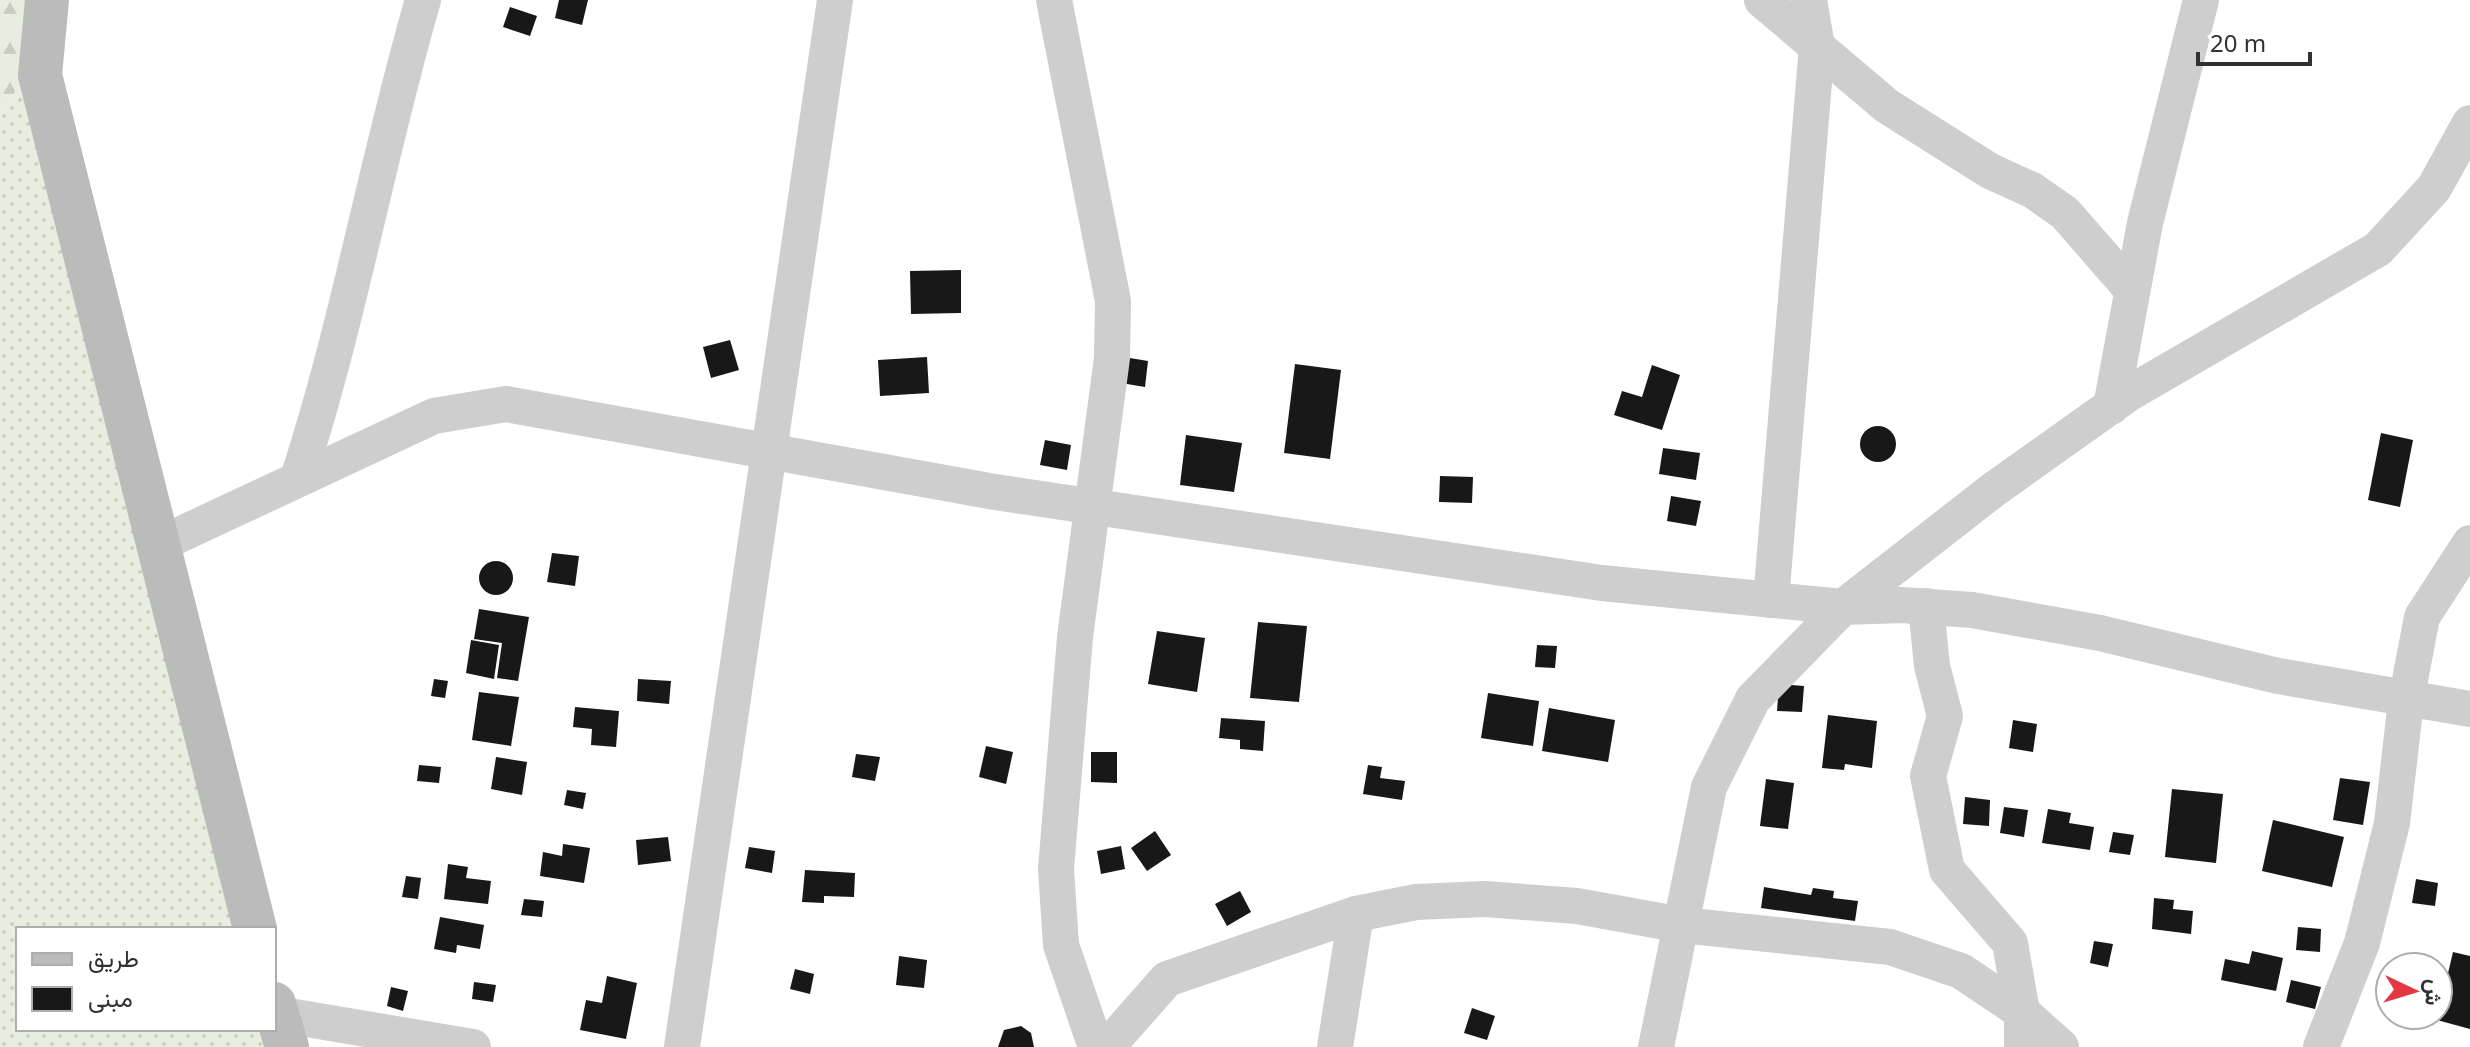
<svg xmlns="http://www.w3.org/2000/svg" width="2470" height="1047" font-family="'Noto Sans',Vazirmatn,sans-serif">
	<style>
		.grass { fill: url(#grass-dots) }
		.forest { fill: url(#forest-firs) }
		.building { fill: #181818 }
		.lines { fill: none; stroke-linecap: round; stroke-linejoin: round }
		.street { stroke: #cecece; stroke-width: 36 }
		.secondary { stroke: #bbb; stroke-width: 44 }
	</style>
	<defs>
		<pattern id="grass-dots" width="8" height="8" patternUnits="userSpaceOnUse" patternTransform="scale(2)"><rect width="8" height="8" fill="#e7eee0"/><path d="M2 2h.1M6 6h.1" fill="none" stroke="#c7cdc1" stroke-width="1.8" stroke-linecap="round"/></pattern>
		<pattern id="forest-firs" width="22" height="20" patternUnits="userSpaceOnUse" patternTransform="scale(2)"><rect width="22" height="20" fill="#e7eee0"/><path d="M5 1l3.5 6h-7zM16 11l3.5 6h-7z" fill="#c7cdc1"/></pattern>
	</defs>
	<rect width="100%" height="100%" fill="#fff"/>
	<!-- grass -->
	<path class="grass" d="M 30,66 L 249,929 L 18,929 L 18,1029 L 274,1029 L 280,1047 L 0,1047 L 0,117 Z"/>
	<!-- forest -->
	<path class="forest" d="M 0,0 L 36,0 L 30,66 L 0,117 Z"/>
	<!-- building -->
	<g class="building">
		<path d="M 559,0 L 588,0 L 582,25 L 555,18 Z"/>
		<path d="M 510,7 L 537,16 L 530,36 L 503,27 Z"/>
		<path d="M 961,270 L 961,313 L 911,314 L 910,271 Z"/>
		<path d="M 730,340 L 739,370 L 711,378 L 703,347 Z"/>
		<path d="M 927,357 L 929,393 L 880,396 L 878,360 Z"/>
		<path d="M 1124,357 L 1148,361 L 1145,387 L 1121,383 Z"/>
		<path d="M 1295,364 L 1341,370 L 1330,459 L 1284,453 Z"/>
		<path d="M 1652,365 L 1680,375 L 1662,430 L 1614,415 L 1622,391 L 1642,397 Z"/>
		<circle cx="1878" cy="444" r="18"/>
		<path d="M 2381,433 L 2413,440 L 2400,507 L 2368,500 Z"/>
		<path d="M 1186,435 L 1242,443 L 1234,492 L 1180,485 Z"/>
		<path d="M 1045,440 L 1071,445 L 1067,470 L 1040,465 Z"/>
		<path d="M 1663,448 L 1700,453 L 1696,480 L 1659,474 Z"/>
		<path d="M 1440,476 L 1473,477 L 1472,503 L 1439,502 Z"/>
		<path d="M 1671,496 L 1701,501 L 1696,526 L 1667,521 Z"/>
		<path d="M 552,553 L 579,556 L 575,586 L 547,582 Z"/>
		<circle cx="496" cy="578" r="17"/>
		<path d="M 479,609 L 529,617 L 518,681 L 497,678 L 502,643 L 474,639 Z"/>
		<path d="M 1258,622 L 1307,626 L 1299,702 L 1250,698 Z"/>
		<path d="M 1157,631 L 1205,638 L 1197,692 L 1148,684 Z"/>
		<path d="M 471,640 L 499,645 L 494,679 L 466,673 Z"/>
		<path d="M 1537,645 L 1557,646 L 1555,668 L 1535,667 Z"/>
		<path d="M 434,679 L 448,681 L 445,698 L 431,696 Z"/>
		<path d="M 638,679 L 671,681 L 669,704 L 637,701 Z"/>
		<path d="M 1779,684 L 1804,686 L 1802,712 L 1777,711 Z"/>
		<path d="M 479,692 L 519,697 L 511,746 L 472,740 Z"/>
		<path d="M 1488,693 L 1539,701 L 1533,746 L 1481,738 Z"/>
		<path d="M 575,707 L 619,711 L 616,747 L 591,745 L 592,729 L 573,727 Z"/>
		<path d="M 1549,708 L 1615,720 L 1608,762 L 1542,751 Z"/>
		<path d="M 1828,715 L 1877,721 L 1872,768 L 1845,764 L 1844,770 L 1822,768 Z"/>
		<path d="M 1221,718 L 1265,721 L 1263,751 L 1240,749 L 1240,740 L 1219,738 Z"/>
		<path d="M 2013,720 L 2037,724 L 2033,752 L 2009,748 Z"/>
		<path d="M 986,746 L 1013,752 L 1006,784 L 979,777 Z"/>
		<path d="M 1091,752 L 1117,752 L 1117,783 L 1091,782 Z"/>
		<path d="M 856,754 L 880,757 L 875,781 L 852,777 Z"/>
		<path d="M 496,757 L 527,762 L 522,795 L 491,789 Z"/>
		<path d="M 419,765 L 441,767 L 439,783 L 417,781 Z"/>
		<path d="M 1368,765 L 1382,767 L 1380,778 L 1405,781 L 1402,800 L 1363,794 Z"/>
		<path d="M 2340,778 L 2370,782 L 2363,825 L 2333,820 Z"/>
		<path d="M 1766,779 L 1794,783 L 1788,829 L 1760,826 Z"/>
		<path d="M 2172,789 L 2223,794 L 2216,863 L 2165,857 Z"/>
		<path d="M 567,790 L 586,793 L 583,809 L 564,805 Z"/>
		<path d="M 1965,797 L 1990,800 L 1989,826 L 1963,824 Z"/>
		<path d="M 2004,807 L 2028,810 L 2024,837 L 2000,833 Z"/>
		<path d="M 2048,809 L 2071,813 L 2069,823 L 2094,827 L 2090,850 L 2042,843 Z"/>
		<path d="M 2273,820 L 2344,837 L 2332,887 L 2262,871 Z"/>
		<path d="M 1155,831 L 1171,855 L 1147,871 L 1131,848 Z"/>
		<path d="M 2113,832 L 2134,835 L 2130,855 L 2109,852 Z"/>
		<path d="M 668,837 L 671,861 L 638,865 L 636,840 Z"/>
		<path d="M 563,844 L 590,848 L 584,883 L 540,876 L 543,852 L 562,856 Z"/>
		<path d="M 1121,846 L 1125,869 L 1101,874 L 1097,851 Z"/>
		<path d="M 749,847 L 775,851 L 772,873 L 745,868 Z"/>
		<path d="M 448,864 L 468,867 L 466,878 L 491,881 L 488,904 L 444,899 Z"/>
		<path d="M 805,870 L 855,873 L 854,897 L 824,896 L 824,903 L 802,902 Z"/>
		<path d="M 406,876 L 421,878 L 418,899 L 402,897 Z"/>
		<path d="M 2416,879 L 2438,883 L 2435,906 L 2412,903 Z"/>
		<path d="M 1764,887 L 1811,895 L 1813,888 L 1834,891 L 1833,898 L 1858,901 L 1855,921 L 1761,908 Z"/>
		<path d="M 1240,891 L 1251,912 L 1227,926 L 1215,904 Z"/>
		<path d="M 2154,898 L 2174,900 L 2173,909 L 2193,911 L 2191,934 L 2152,929 Z"/>
		<path d="M 524,899 L 544,901 L 542,917 L 521,915 Z"/>
		<path d="M 440,917 L 484,925 L 480,949 L 457,945 L 456,953 L 434,949 Z"/>
		<path d="M 2298,927 L 2321,929 L 2320,952 L 2296,950 Z"/>
		<path d="M 2094,941 L 2113,944 L 2108,967 L 2090,963 Z"/>
		<path d="M 2252,951 L 2283,958 L 2276,991 L 2221,980 L 2225,959 L 2249,964 Z"/>
		<path d="M 2453,952 L 2470,956 L 2470,1029 L 2437,1020 Z"/>
		<path d="M 899,956 L 927,960 L 924,988 L 896,985 Z"/>
		<path d="M 795,969 L 814,974 L 810,994 L 790,989 Z"/>
		<path d="M 607,976 L 637,983 L 626,1039 L 580,1030 L 586,1000 L 602,1003 Z"/>
		<path d="M 2291,980 L 2321,987 L 2315,1009 L 2286,1002 Z"/>
		<path d="M 474,982 L 496,985 L 493,1002 L 472,999 Z"/>
		<path d="M 391,987 L 408,991 L 403,1011 L 387,1006 Z"/>
		<path d="M 1472,1008 L 1495,1016 L 1487,1040 L 1464,1033 Z"/>
		<path d="M 1021,1026 L 1031,1033 L 1034,1047 L 998,1047 L 1004,1030 Z"/>
	</g>
	<g class="lines">
		<!-- street -->
		<g class="street">
			<path d="M 1054,0 L 1113,301 L 1112,358 L 1075,637 L 1056,869 L 1061,945 L 1096,1047"/>
			<path d="M 1762,0 L 1887,106 L 1990,171 L 2032,190 L 2065,213 L 2132,290"/>
			<path d="M 2111,407 L 2145,223 L 2201,0"/>
			<path d="M 298,478 C 349,322 377,158 423,0"/>
			<path d="M 158,545 L 434,416 L 506,404 L 995,492 L 1602,583 L 1843,607 L 1902,605 L 1972,610 L 2100,633 L 2278,676 L 2470,709"/>
			<path d="M 1771,600 L 1817,46 L 1809,0"/>
			<path d="M 1926,606 L 1932,666 L 1945,716 L 1928,776 L 1947,870 L 2010,943 L 2022,1012 L 2022,1047"/>
			<path d="M 277,1014 L 473,1047"/>
			<path d="M 682,1047 L 835,0"/>
			<path d="M 1107,1047 L 1167,979 L 1356,914 L 1416,902 L 1485,899 L 1577,906 L 1682,925 L 1890,947 L 1961,971 L 2022,1012 L 2061,1047"/>
			<path d="M 1335,1047 L 1356,914"/>
			<path d="M 1656,1047 L 1709,787 L 1753,699 L 1843,607 L 1993,490 L 2128,394 L 2378,249 L 2434,188 L 2470,123"/>
			<path d="M 2321,1047 L 2362,943 L 2392,823 L 2406,701 L 2422,617 L 2470,543"/>
		</g>
		<!-- secondary -->
		<g class="secondary">
			<path d="M 47,0 L 40,75 L 255,929"/>
			<path d="M 274,1004 L 287,1047"/>
		</g>
	</g>
	<!-- legend -->
	<rect x="16" y="927" width="260" height="104" fill="#ffffff" stroke="#adadad" stroke-width="2"/>
	<rect x="32" y="953" width="40" height="12" fill="#bbbbbb" stroke="#adadad" stroke-width="2"/>
	<text x="88" y="967" font-size="24" fill="#313131">طريق</text>
	<rect x="32" y="987" width="40" height="24" fill="#181818" stroke="#adadad" stroke-width="2"/>
	<text x="88" y="1007" font-size="24" fill="#313131">مبنى</text>
	<!-- north arrow -->
	<g transform="translate(2414 991) rotate(94)"><circle r="38" fill="#ffffff" stroke="#adadad" stroke-width="2"/>
	<path d="M0-6L14 30L0 20L-14 30Z" fill="#e43741"/>
	<text y="-12" font-size="22" font-weight="bold" text-anchor="middle" fill="#313131">ش</text>
	</g>
	<!-- scale -->
	<path d="M2198 52v12h112v-12" fill="none" stroke="#313131" stroke-width="4"/>
	<text x="2210" y="52" font-size="24" fill="#313131" stroke="#ffffff" stroke-width="6" paint-order="stroke">20 m</text>
</svg>
